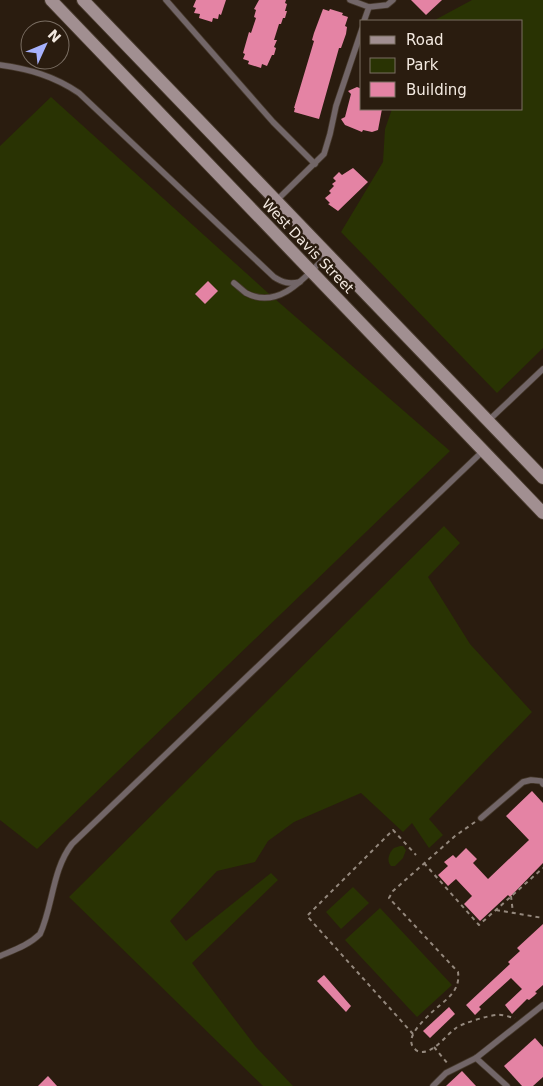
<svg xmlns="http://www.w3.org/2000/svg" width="543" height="1086" font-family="'DejaVu Sans',sans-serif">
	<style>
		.green { fill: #293303 }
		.building { fill: #e483a4 }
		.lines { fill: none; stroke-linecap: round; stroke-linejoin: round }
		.lane-casing { stroke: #46392c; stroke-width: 7 }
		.secondary-casing { stroke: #46392c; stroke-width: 14 }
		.path { stroke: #94887d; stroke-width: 2; stroke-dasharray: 4 4; stroke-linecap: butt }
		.lane { stroke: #726668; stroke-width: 5.5 }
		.secondary { stroke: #a18f91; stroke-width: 12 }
		.labels { text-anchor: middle; stroke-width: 5; stroke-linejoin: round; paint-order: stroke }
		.street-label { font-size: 14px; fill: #f3e9e0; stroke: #2a1c0f }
	</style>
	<rect width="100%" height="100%" fill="#2a1c0f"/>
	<!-- green -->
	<g class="green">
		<path d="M 472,0 L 543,0 L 543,348 L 497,393 L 341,232 L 383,162 L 385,129 L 392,109 L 522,109 L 522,21 L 433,21 Z"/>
		<path d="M 51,97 L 267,292 L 450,451 L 37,849 L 0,820 L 0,146 Z"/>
		<path d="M 444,526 L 460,543 L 428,577 L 470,644 L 532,712 L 429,819 L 443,835 L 429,848 L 412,823 L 403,832 L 361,793 L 294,822 L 268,841 L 255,862 L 217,871 L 170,921 L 186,941 L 271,873 L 278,880 L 192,963 L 256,1047 L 293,1086 L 263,1086 L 69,897 Z"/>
		<path d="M 400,846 L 403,846 L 406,850 L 403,858 L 395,866 L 391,866 C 386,861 389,852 394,848 Z"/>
		<path d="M 353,887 L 369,903 L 341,929 L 326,912 Z"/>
		<path d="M 380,908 L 452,985 L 417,1017 L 345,940 Z"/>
	</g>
	<!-- building -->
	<g class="building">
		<path d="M 196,0 L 226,0 L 221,15 L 219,14 L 218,19 L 213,18 L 212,22 L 199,18 L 200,14 L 194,13 L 196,8 L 193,7 Z"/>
		<path d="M 259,0 L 286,0 L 285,3 L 287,4 L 285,11 L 287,11 L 285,18 L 283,18 L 281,24 L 279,24 L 274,40 L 277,40 L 274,47 L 276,48 L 274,55 L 272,55 L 267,66 L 262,64 L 261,68 L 248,64 L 249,61 L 243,59 L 245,54 L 243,53 L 249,32 L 251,33 L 256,18 L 254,17 L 256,10 L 254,9 Z"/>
		<path d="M 411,0 L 442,0 L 426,15 Z"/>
		<path d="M 323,9 L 329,11 L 330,9 L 343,13 L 342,15 L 348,17 L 345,26 L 347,27 L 346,34 L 341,48 L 339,48 L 319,119 L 294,112 L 295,108 L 294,108 L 314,41 L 312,40 L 314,33 Z"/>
		<path d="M 357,87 L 362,89 L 362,109 L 382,109 L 378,130 L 372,132 L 363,130 L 362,132 L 345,125 L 341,119 L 345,117 L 351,94 L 348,91 Z"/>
		<path d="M 353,168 L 368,182 L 338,211 L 328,204 L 330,203 L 325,198 L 331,193 L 329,191 L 334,186 L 332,184 L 336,181 L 333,178 L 339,172 L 342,175 Z"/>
		<path d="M 208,281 L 218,291 L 205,304 L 195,294 Z"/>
		<path d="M 532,791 L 543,803 L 543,863 L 510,897 L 508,895 L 480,921 L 464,904 L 472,896 L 456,879 L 448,886 L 438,875 L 448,866 L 444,862 L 453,855 L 456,858 L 466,848 L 477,859 L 473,863 L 488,879 L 529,840 L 506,816 Z"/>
		<path d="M 543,924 L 543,985 L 535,992 L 537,993 L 534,996 L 529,1000 L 527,999 L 512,1014 L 505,1005 L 522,989 L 511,978 L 479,1007 L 481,1009 L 475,1015 L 466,1005 L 510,964 L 508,962 L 520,951 L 517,948 Z"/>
		<path d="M 324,975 L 351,1006 L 346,1012 L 317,981 Z"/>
		<path d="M 449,1007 L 455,1014 L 430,1038 L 423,1031 Z"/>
		<path d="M 535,1038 L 543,1047 L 543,1077 L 533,1086 L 522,1086 L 504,1066 Z"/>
		<path d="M 462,1071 L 476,1086 L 446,1086 Z"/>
		<path d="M 48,1076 L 57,1086 L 38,1086 Z"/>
	</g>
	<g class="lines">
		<!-- lane casing -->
		<g class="lane-casing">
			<g id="lane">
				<path d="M 166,0 L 273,122 L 315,164"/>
				<path d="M 350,0 L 369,7 L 364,21"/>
				<path d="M 369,7 L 387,5 L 393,0"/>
				<path d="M 0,65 C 29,69 54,76 79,93 L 274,277 C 283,283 289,284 300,282"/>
				<path d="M 277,200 L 324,154 L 330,134 L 336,106 L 362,29"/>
				<path d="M 234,283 C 238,286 242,290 246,293 C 280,311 307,275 328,254"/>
				<path d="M 488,421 L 543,369"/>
				<path d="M 481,818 L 523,782 L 531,780 L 541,781 L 543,784"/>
				<path d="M 0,956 C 14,950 29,945 40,934 C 53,906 52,870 72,844 L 483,451"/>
				<path d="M 476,1058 L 507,1086"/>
				<path d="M 433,1086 L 446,1073 L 476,1058 L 543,1005"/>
			</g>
		</g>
		<!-- secondary casing -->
		<g class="secondary-casing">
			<g id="secondary">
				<path d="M 51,0 L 543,513"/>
				<path d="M 83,0 L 543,478"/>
			</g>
		</g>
		<!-- path -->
		<g class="path">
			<path d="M 475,822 L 455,836 L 393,891 L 389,898 L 458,972 C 461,993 443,1001 430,1014 C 423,1021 403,1039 415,1049 C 416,1051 420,1052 422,1052 C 435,1052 446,1035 456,1028 C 463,1023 487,1016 496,1015 C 502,1014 509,1017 515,1018"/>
			<path d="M 424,863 L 479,925 L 543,868"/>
			<path d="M 511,896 L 513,913"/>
			<path d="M 496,910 L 543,918"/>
			<path d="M 413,1034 L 307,916 L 393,830 L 416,855"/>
			<path d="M 434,1047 L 448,1064"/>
		</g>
		<!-- lane -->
		<use href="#lane" class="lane"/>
		<!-- secondary -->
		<use href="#secondary" class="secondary"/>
	</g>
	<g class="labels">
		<!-- street labels -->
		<g class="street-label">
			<text transform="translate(308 246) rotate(46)" y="5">West Davis Street</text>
		</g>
	</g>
	<!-- legend -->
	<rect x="360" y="20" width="162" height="90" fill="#2a1c0f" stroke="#7a6e63"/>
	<rect x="370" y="36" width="25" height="8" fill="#a18f91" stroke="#7a6e63"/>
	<text x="406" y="45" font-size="15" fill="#f3e9e0">Road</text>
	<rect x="370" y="58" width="25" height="15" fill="#293303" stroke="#7a6e63"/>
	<text x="406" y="70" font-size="15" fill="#f3e9e0">Park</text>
	<rect x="370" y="82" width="25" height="15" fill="#e483a4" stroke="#7a6e63"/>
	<text x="406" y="95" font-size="15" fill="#f3e9e0">Building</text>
	<!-- north arrow -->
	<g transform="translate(45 45) rotate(46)"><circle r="24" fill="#2a1c0f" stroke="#7a6e63"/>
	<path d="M0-4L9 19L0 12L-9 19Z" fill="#a6b1fc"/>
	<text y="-8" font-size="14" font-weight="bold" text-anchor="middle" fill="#f3e9e0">N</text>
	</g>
</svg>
